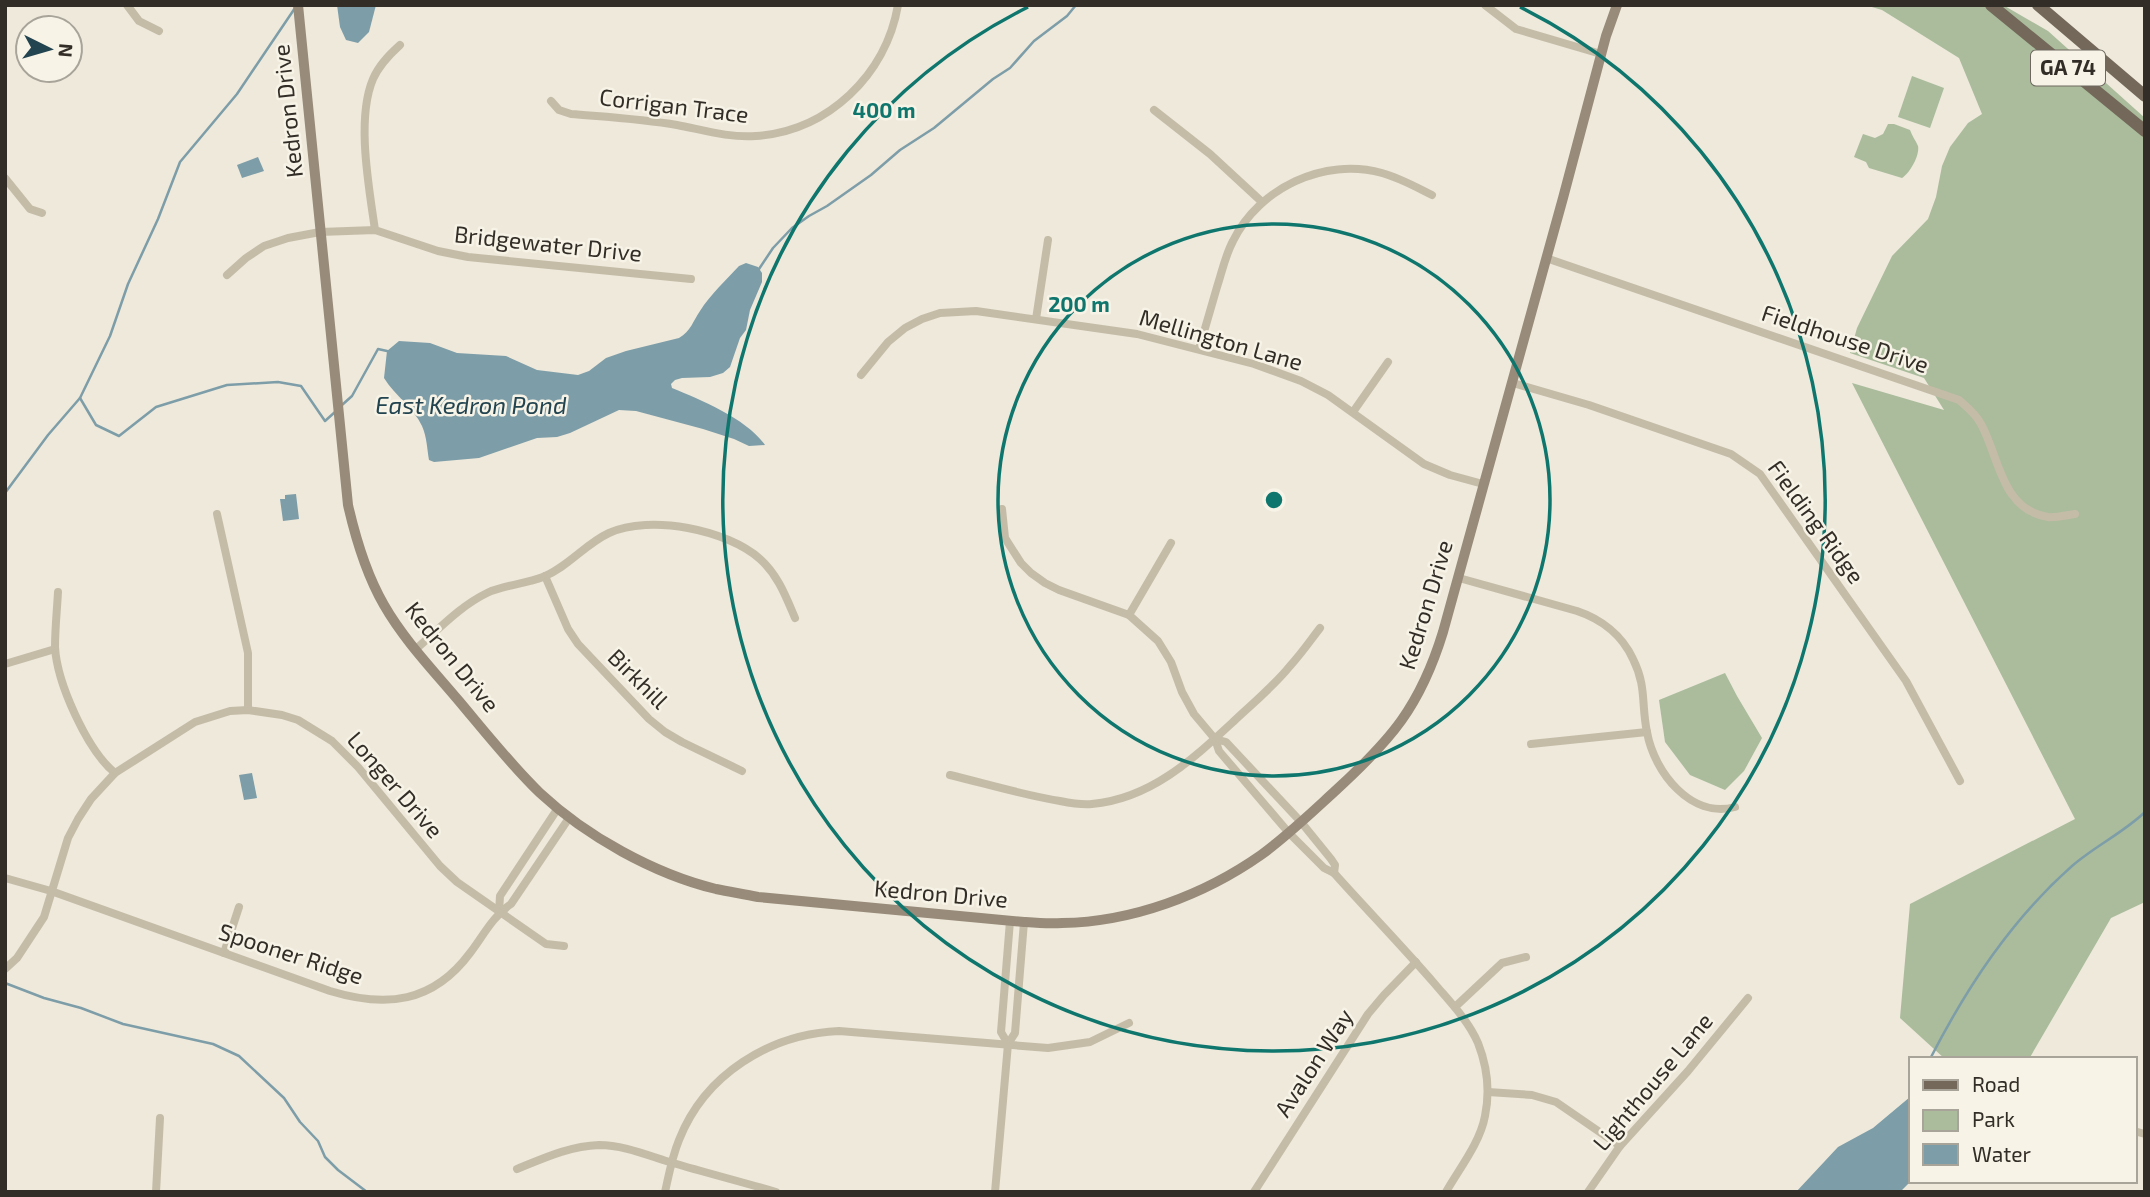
<svg xmlns="http://www.w3.org/2000/svg" width="2150" height="1197" font-family="'Exo 2',sans-serif">
	<style>
		.green { fill: #aabc9c }
		.water { fill: #7d9da8 }
		.lines { fill: none; stroke-linecap: round; stroke-linejoin: round }
		.stream { stroke: #7d9da8; stroke-width: 2.5 }
		.street { stroke: #c5bca8; stroke-width: 8 }
		.secondary { stroke: #988b7a; stroke-width: 10 }
		.primary { stroke: #73685a; stroke-width: 12 }
		.ring { fill: none; stroke: #0f766e; stroke-width: 3.5 }
		.labels { text-anchor: middle; stroke-width: 5; stroke-linejoin: round; paint-order: stroke }
		.shield { fill: #f7f3e6; stroke: #6e6860; stroke-width: 2 }
		.shield-label { font-size: 21px; font-weight: bold; fill: #332d27 }
		.street-label { font-size: 23px; fill: #332d27; stroke: #f7f3e6 }
		.water-label { font-size: 24px; font-style: italic; fill: #224350; stroke: #f7f3e6 }
		.centre { fill: #0f766e; stroke: #f7f3e6; stroke-width: 3.5 }
		.ring-label { font-size: 21px; text-anchor: middle; font-weight: bold; fill: #0f766e; stroke: #f7f3e6; stroke-width: 5; stroke-linejoin: round; paint-order: stroke }
	</style>
	<rect width="100%" height="100%" fill="#eee9db"/>
	<!-- green -->
	<g class="green">
		<path d="M 1865,5 L 2003,5 L 2048,31 L 2145,118 L 2145,902 L 2111,918 L 2029,1059 L 1945,1059 L 1900,1018 L 1910,904 L 2075,819 L 1852,383 L 1944,410 L 1924,378 L 1850,353 L 1857,328 L 1892,256 L 1928,219 L 1936,197 L 1942,166 L 1950,147 L 1968,123 L 1982,114 L 1959,58 L 1882,10 Z"/>
		<path d="M 1912,76 L 1944,88 L 1930,128 L 1898,117 Z"/>
		<path d="M 1888,124 L 1894,124 L 1910,130 C 1912,136 1916,141 1918,146 C 1920,155 1910,173 1902,178 L 1869,168 L 1866,162 L 1854,157 L 1863,134 L 1875,138 L 1883,134 Z"/>
		<path d="M 1725,673 L 1737,696 L 1762,738 L 1744,771 L 1725,790 L 1690,775 L 1665,742 L 1659,700 Z"/>
	</g>
	<!-- water -->
	<g class="water">
		<path d="M 337,5 L 376,5 L 369,32 L 358,43 L 346,40 L 340,27 Z"/>
		<path d="M 258,157 L 264,171 L 242,178 L 237,165 Z"/>
		<path d="M 746,263 L 758,267 L 762,273 L 762,282 L 750,310 L 746,330 L 740,338 L 730,367 L 723,373 L 710,377 L 682,378 L 675,380 L 671,384 L 672,388 C 701,400 747,419 765,445 L 749,446 L 734,439 L 703,429 L 636,411 L 619,410 L 570,433 L 557,437 L 537,438 L 479,458 L 434,462 L 429,460 C 427,449 427,437 422,426 C 414,408 395,396 384,378 L 387,351 L 399,341 L 430,343 L 457,353 L 506,356 L 537,370 L 578,375 L 589,371 L 606,358 L 626,351 L 679,338 C 691,331 693,321 700,311 C 710,295 726,280 739,266 Z"/>
		<path d="M 296,494 L 299,519 L 283,521 L 280,499 L 285,499 L 285,495 Z"/>
		<path d="M 252,773 L 257,798 L 244,800 L 239,775 Z"/>
		<path d="M 1910,1097 L 1911,1181 L 1900,1192 L 1796,1192 L 1838,1147 L 1873,1128 Z"/>
	</g>
	<g class="lines">
		<!-- stream -->
		<g class="stream">
			<path d="M 759,269 L 773,248 L 792,228 L 809,216 L 827,206 L 871,175 L 900,150 L 934,128 L 993,79 L 1010,68 L 1034,41 L 1067,16 L 1076,5"/>
			<path d="M 80,398 L 96,425 L 119,436 L 156,407 L 227,385 L 278,382 L 301,386 L 325,421 L 335,412"/>
			<path d="M 342,405 L 352,396 L 378,349 L 387,351"/>
			<path d="M 5,493 L 48,435 L 80,398 L 110,336 L 128,284 L 158,219 L 180,162 L 237,94 L 295,8"/>
			<path d="M 5,983 L 44,998 L 81,1008 L 123,1024 L 213,1044 L 239,1056 L 284,1098 L 300,1122 L 318,1141 L 325,1157 L 338,1170 L 367,1192"/>
			<path d="M 1930,1059 C 1967,987 2011,920 2072,866 C 2095,846 2123,833 2145,812"/>
		</g>
		<!-- street -->
		<g class="street">
			<path d="M 127,5 L 139,21 L 159,31"/>
			<path d="M 1485,5 L 1516,29 L 1601,54"/>
			<path d="M 551,101 L 559,110 L 571,114 C 606,117 642,119 677,125 C 703,130 729,138 756,136 C 828,131 886,75 898,5"/>
			<path d="M 1154,110 L 1210,154 L 1262,202"/>
			<path d="M 5,178 L 30,209 L 42,213"/>
			<path d="M 375,230 C 369,187 356,119 373,79 C 379,65 389,55 400,45"/>
			<path d="M 1546,258 L 1959,400 C 1967,407 1976,414 1981,424 C 1999,456 2001,510 2048,517 C 2056,518 2067,515 2075,514"/>
			<path d="M 227,275 L 246,258 L 264,246 L 288,238 L 320,232 L 375,230 L 438,251 L 468,257 L 691,279"/>
			<path d="M 1036,319 L 1048,240"/>
			<path d="M 1199,349 C 1205,329 1211,308 1217,287 C 1222,272 1225,256 1233,241 C 1259,188 1324,157 1382,173 C 1400,178 1416,187 1432,195"/>
			<path d="M 861,375 L 888,342 L 905,328 L 922,319 L 940,313 L 976,311 L 1137,334 L 1254,364 L 1301,381 L 1328,395 L 1424,464 L 1450,475 L 1483,484"/>
			<path d="M 1513,383 L 1589,405 L 1731,454 L 1760,474 L 1906,681 L 1960,781"/>
			<path d="M 1353,412 L 1388,362"/>
			<path d="M 1002,509 L 1005,538 L 1021,563 L 1031,573 L 1045,583 L 1059,590 L 1129,615 L 1158,641 L 1171,662 L 1182,692 L 1194,714 L 1215,739 L 1219,751 L 1289,833 L 1324,868 L 1334,873 C 1367,910 1402,946 1434,983 C 1450,1002 1468,1020 1478,1043 C 1487,1066 1490,1092 1485,1116 C 1480,1143 1459,1169 1446,1192"/>
			<path d="M 217,514 L 248,653 L 248,710"/>
			<path d="M 545,576 L 568,629 L 578,644 L 649,719 L 665,732 L 682,742 L 742,771"/>
			<path d="M 1459,578 L 1577,611 C 1601,619 1622,635 1633,659 C 1647,687 1641,704 1647,732 C 1654,772 1691,819 1735,807"/>
			<path d="M 58,592 C 57,610 55,629 55,647 C 57,683 87,750 115,773"/>
			<path d="M 1129,615 L 1171,543"/>
			<path d="M 416,649 C 438,630 460,606 487,593 C 504,585 525,584 543,577 C 568,567 585,544 609,533 C 650,514 728,530 760,559 C 778,575 786,597 795,618"/>
			<path d="M 5,664 L 55,649"/>
			<path d="M 1215,739 L 1226,742 L 1301,822 L 1331,859 L 1335,865 L 1334,873"/>
			<path d="M 1531,744 L 1647,732"/>
			<path d="M 950,775 C 987,784 1023,795 1060,801 C 1070,803 1082,805 1092,804 C 1150,799 1192,760 1233,722 C 1252,704 1273,687 1290,666 C 1301,654 1310,641 1320,628"/>
			<path d="M 5,878 L 51,891 L 330,991 C 386,1008 433,1003 470,953 C 483,936 493,916 511,904 L 569,818"/>
			<path d="M 499,912 L 500,896 L 558,808"/>
			<path d="M 224,953 L 239,907"/>
			<path d="M 5,969 L 17,958 L 44,917 L 68,838 L 78,819 L 91,799 L 115,773 L 195,722 L 230,711 L 248,710 L 282,715 L 298,720 L 332,741 L 358,767 L 440,866 L 457,882 L 546,944 L 564,946"/>
			<path d="M 1455,1007 L 1502,963 L 1526,957"/>
			<path d="M 1008,1044 L 1001,1032 L 1010,921"/>
			<path d="M 1488,1092 L 1532,1095 L 1556,1102 L 1620,1146"/>
			<path d="M 2134,1131 L 2145,1134"/>
			<path d="M 517,1169 C 544,1158 570,1146 599,1145 C 624,1145 649,1156 673,1163 C 707,1173 742,1182 776,1192"/>
			<path d="M 156,1192 L 160,1118"/>
			<path d="M 665,1192 C 669,1174 672,1157 679,1140 C 705,1074 770,1034 839,1031 L 1048,1048 L 1090,1042 L 1129,1023"/>
			<path d="M 995,1192 L 1008,1044 L 1015,1033 L 1024,922"/>
			<path d="M 1254,1192 L 1368,1014 L 1384,995 L 1416,962"/>
			<path d="M 1588,1192 L 1620,1146 L 1688,1071 L 1748,998"/>
		</g>
		<!-- secondary -->
		<path class="secondary" d="M 298,5 L 348,505 C 356,540 366,574 384,605 C 404,640 433,670 459,701 C 485,732 511,765 540,793 C 586,836 654,874 716,889 C 730,892 744,894 758,897 L 1024,922 C 1037,923 1049,924 1062,923 C 1132,922 1204,895 1261,855 C 1287,836 1310,814 1334,792 C 1391,740 1420,707 1443,632 L 1563,198 L 1606,36 L 1617,5"/>
		<!-- primary -->
		<g class="primary">
			<path d="M 1991,5 L 2145,131"/>
			<path d="M 2038,5 L 2145,96"/>
		</g>
	</g>
	<!-- distance rings -->
	<g class="ring">
		<circle cx="1274" cy="500" r="276"/>
		<path d="M1520 7A551 551 0 1 1 1028 7"/>
	</g>
	<g class="labels">
		<!-- shield labels -->
		<rect class="shield" x="2031" y="50.5" width="74" height="35" rx="5"/>
		<g class="shield-label">
			<text x="2068" y="75">GA 74</text>
		</g>
		<!-- street labels -->
		<g class="street-label">
			<text transform="translate(674 106) rotate(7)" y="8">Corrigan Trace</text>
			<text transform="translate(288 111) rotate(-96)" y="8">Kedron Drive</text>
			<text transform="translate(548 244) rotate(6)" y="8">Bridgewater Drive</text>
			<text transform="translate(1845 339) rotate(18)" y="8">Fieldhouse Drive</text>
			<text transform="translate(1221 340) rotate(16)" y="8">Mellington Lane</text>
			<text transform="translate(1816 522) rotate(54)" y="8">Fielding Ridge</text>
			<text transform="translate(1426 605) rotate(-73)" y="8">Kedron Drive</text>
			<text transform="translate(452 657) rotate(51)" y="8">Kedron Drive</text>
			<text transform="translate(638 679) rotate(45)" y="8">Birkhill</text>
			<text transform="translate(395 785) rotate(49)" y="8">Longer Drive</text>
			<text transform="translate(941 894) rotate(5)" y="8">Kedron Drive</text>
			<text transform="translate(291 954) rotate(18)" y="8">Spooner Ridge</text>
			<text transform="translate(1314 1063) rotate(-57)" y="8">Avalon Way</text>
			<text transform="translate(1653 1082) rotate(-50)" y="8">Lighthouse Lane</text>
		</g>
		<!-- water labels -->
		<g class="water-label">
			<text x="471" y="414">East Kedron Pond</text>
		</g>
	</g>
	<circle cx="1274" cy="500" r="10" class="centre"/>
	<g class="ring-label">
		<text x="884" y="118">400 m</text>
		<text x="1079" y="312">200 m</text>
	</g>
	<!-- border -->
	<rect width="2150" height="1197" fill="none" stroke="#332d27" stroke-width="14"/>
	<!-- legend -->
	<rect x="1909" y="1057" width="228" height="126" fill="#f7f3e6" stroke="#a9a49a" stroke-width="2"/>
	<rect x="1923" y="1080" width="35" height="10" fill="#73685a" stroke="#a9a49a" stroke-width="2"/>
	<text x="1972" y="1092" font-size="21" fill="#332d27">Road</text>
	<rect x="1923" y="1110" width="35" height="21" fill="#aabc9c" stroke="#a9a49a" stroke-width="2"/>
	<text x="1972" y="1127" font-size="21" fill="#332d27">Park</text>
	<rect x="1923" y="1144" width="35" height="21" fill="#7d9da8" stroke="#a9a49a" stroke-width="2"/>
	<text x="1972" y="1162" font-size="21" fill="#332d27">Water</text>
	<!-- north arrow -->
	<g transform="translate(49 49) rotate(95)"><circle r="33" fill="#f7f3e6" stroke="#a9a49a" stroke-width="2"/>
	<path d="M0-5L12 26L0 18L-12 26Z" fill="#224350"/>
	<text y="-10" font-size="19" font-weight="bold" text-anchor="middle" fill="#332d27">N</text>
	</g>
</svg>
